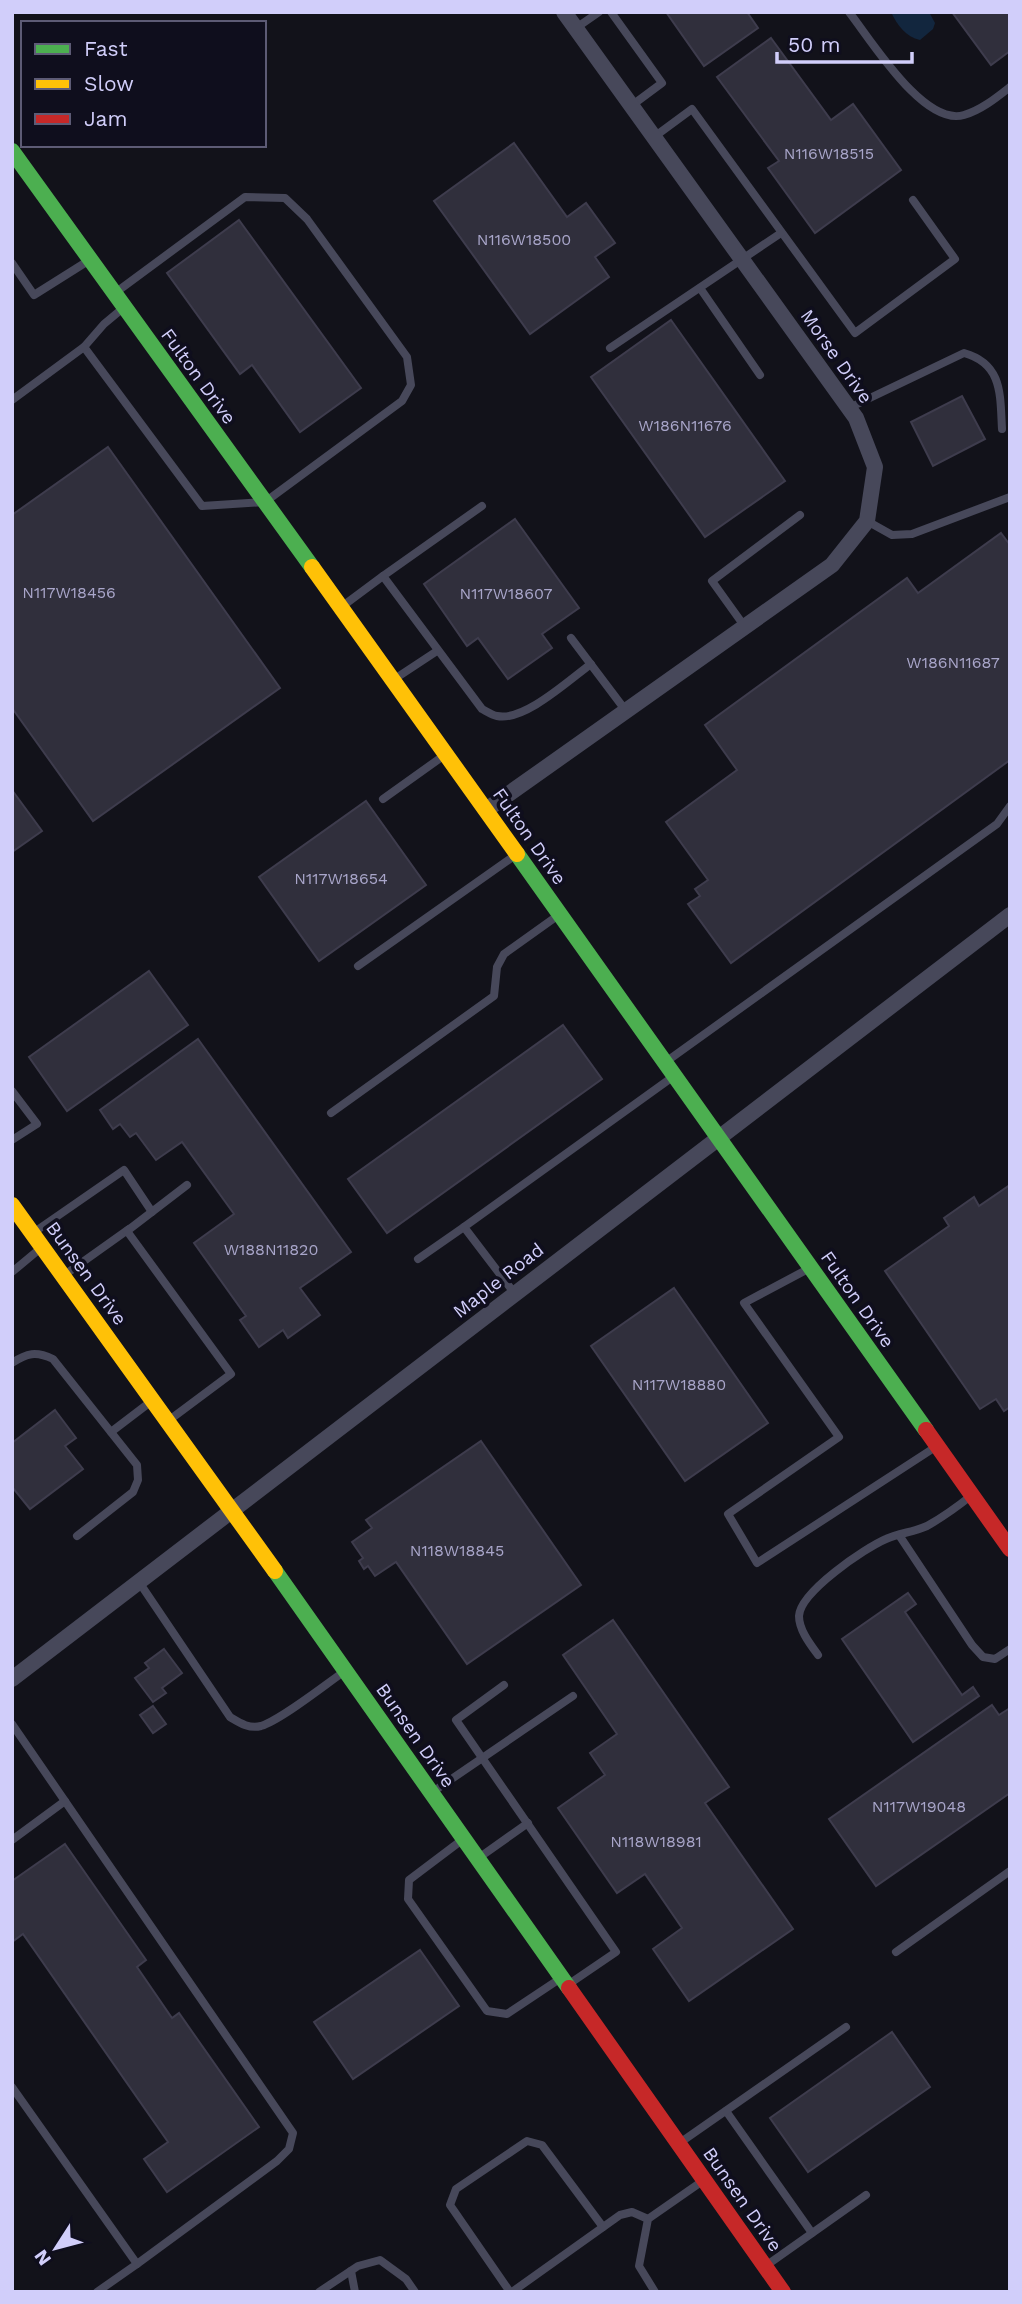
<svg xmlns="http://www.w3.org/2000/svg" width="1022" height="2304" font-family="'Work Sans',sans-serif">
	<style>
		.water { fill: #12263e }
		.building { fill: #302f3c; stroke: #3e3c4d; stroke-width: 2 }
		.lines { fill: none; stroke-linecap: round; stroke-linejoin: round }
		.lane { stroke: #47485a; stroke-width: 8 }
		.street { stroke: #47485a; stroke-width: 16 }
		.fast { stroke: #4caf50; stroke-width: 16 }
		.slow { stroke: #ffc107; stroke-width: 16 }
		.jam { stroke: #c62828; stroke-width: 16 }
		.labels { text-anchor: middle; stroke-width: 7; stroke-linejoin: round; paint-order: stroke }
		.number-label { font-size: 16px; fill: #a9a6ca }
		.street-label { font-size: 19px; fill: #d1cefa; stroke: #0f0e1d }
	</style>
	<rect width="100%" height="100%" fill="#12121a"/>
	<!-- water -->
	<path class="water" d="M 891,12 L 929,12 L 935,23 L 933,29 L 920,40 C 906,37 897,25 891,12 Z"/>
	<!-- building -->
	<g class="building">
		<path d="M 666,12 L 747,12 L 758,28 L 704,66 Z"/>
		<path d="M 952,12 L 1010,12 L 1010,51 L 991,65 Z"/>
		<path d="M 771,38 L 831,120 L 853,104 L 901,170 L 815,233 L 768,168 L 779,161 L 717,77 Z"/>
		<path d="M 514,143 L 567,217 L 586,203 L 615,243 L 595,257 L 609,277 L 530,334 L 434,201 Z"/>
		<path d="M 239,220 L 361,388 L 300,432 L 252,365 L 240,374 L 167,273 Z"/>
		<path d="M 671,320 L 785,481 L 705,537 L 591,377 Z"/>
		<path d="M 962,396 L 985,439 L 933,466 L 911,422 Z"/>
		<path d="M 108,447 L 280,688 L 93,821 L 12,708 L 12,515 Z"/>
		<path d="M 515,519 L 579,608 L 542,634 L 552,648 L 508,679 L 478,638 L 467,646 L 424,584 Z"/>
		<path d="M 1001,533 L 1010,545 L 1010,760 L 731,963 L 688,904 L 700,896 L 695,889 L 708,880 L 666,822 L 737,770 L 705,725 L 907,578 L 918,593 Z"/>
		<path d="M 12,790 L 42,831 L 12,852 Z"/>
		<path d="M 366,801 L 426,885 L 319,961 L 259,877 Z"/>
		<path d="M 149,971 L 188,1025 L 67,1111 L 29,1057 Z"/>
		<path d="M 563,1025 L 602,1079 L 387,1233 L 348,1179 Z"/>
		<path d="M 198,1039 L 351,1252 L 300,1288 L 320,1315 L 288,1338 L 283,1330 L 259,1347 L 240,1320 L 246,1316 L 194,1243 L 234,1214 L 182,1142 L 156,1160 L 136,1133 L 130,1137 L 120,1124 L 113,1129 L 100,1110 Z"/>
		<path d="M 1010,1185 L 1010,1407 L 1004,1411 L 996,1399 L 980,1409 L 885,1271 L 949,1226 L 944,1218 L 974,1197 L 979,1206 Z"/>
		<path d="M 674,1288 L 768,1423 L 685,1481 L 591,1346 Z"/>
		<path d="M 55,1410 L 76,1438 L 65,1446 L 83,1469 L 30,1509 L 12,1487 L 12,1443 Z"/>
		<path d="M 481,1441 L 581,1585 L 467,1664 L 396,1562 L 375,1576 L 368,1566 L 364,1569 L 359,1561 L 363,1558 L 352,1542 L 372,1528 L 366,1520 Z"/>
		<path d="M 908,1593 L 916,1604 L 905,1612 L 962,1695 L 973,1687 L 979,1696 L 913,1742 L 842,1639 Z"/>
		<path d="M 613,1620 L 729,1787 L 705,1803 L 793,1929 L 689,2001 L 653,1949 L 682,1928 L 645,1874 L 617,1893 L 558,1808 L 605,1775 L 590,1753 L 617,1734 L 563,1655 Z"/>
		<path d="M 164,1649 L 182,1673 L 162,1688 L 166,1693 L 153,1702 L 135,1678 L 149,1668 L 145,1663 Z"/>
		<path d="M 992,1705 L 999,1715 L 1010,1708 L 1010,1793 L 876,1886 L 829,1819 Z"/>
		<path d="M 153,1706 L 166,1724 L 153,1733 L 140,1715 Z"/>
		<path d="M 65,1844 L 146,1960 L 137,1967 L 172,2018 L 179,2013 L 259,2127 L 167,2192 L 144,2159 L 168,2142 L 23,1934 L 12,1942 L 12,1881 Z"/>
		<path d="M 420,1950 L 459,2006 L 353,2079 L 314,2022 Z"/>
		<path d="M 892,2032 L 930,2087 L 808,2172 L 770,2118 Z"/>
	</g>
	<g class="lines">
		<!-- lane -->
		<g class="lane">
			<path d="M 611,12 L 662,83 L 631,106"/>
			<path d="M 849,12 C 871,40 924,127 964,115 C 981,110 996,98 1010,87"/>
			<path d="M 576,28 L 599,12"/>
			<path d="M 654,137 L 692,109 L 855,333 L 955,259 L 913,200"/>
			<path d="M 12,263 L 34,295 L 88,261"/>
			<path d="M 700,288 L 760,375"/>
			<path d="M 115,293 L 245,197 L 285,198 L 307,219 L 407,357 L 411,385 L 402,401 L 265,502 L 202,506 L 84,347 L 104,324 L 122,309"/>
			<path d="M 610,348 L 781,233"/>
			<path d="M 12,400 L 84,347"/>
			<path d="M 849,408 L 964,353 C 1003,364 1000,395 1002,429"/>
			<path d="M 482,506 L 383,576 L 482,709 C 486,711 492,715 497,716 C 524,722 569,680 591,664"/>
			<path d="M 867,521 L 892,535 L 912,534 L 1010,497"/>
			<path d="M 340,608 L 383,576"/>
			<path d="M 745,627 L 712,581 L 800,515"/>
			<path d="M 571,638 L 626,711"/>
			<path d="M 393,680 L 437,651"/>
			<path d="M 383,799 L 446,754"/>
			<path d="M 358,966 L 517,854"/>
			<path d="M 667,1061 L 997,824 L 1010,806"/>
			<path d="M 12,1091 L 37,1124 L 12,1140"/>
			<path d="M 331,1113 L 494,996 L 497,967 L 504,954 L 560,914"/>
			<path d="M 33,1233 L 124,1170 L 152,1212"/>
			<path d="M 418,1259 L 464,1227"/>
			<path d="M 810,1268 L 744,1303 L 839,1437 L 728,1514 L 757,1563 L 937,1446"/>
			<path d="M 12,1272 L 42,1247"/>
			<path d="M 63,1276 L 129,1229"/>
			<path d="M 515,1294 L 464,1227 L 674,1076"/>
			<path d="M 12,1363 C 27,1353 36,1351 53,1359 L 137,1465 L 138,1480 L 133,1492 L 77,1536"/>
			<path d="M 168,1421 L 231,1374 L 127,1231 L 187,1185"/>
			<path d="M 111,1432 L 153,1400"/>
			<path d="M 899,1535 L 972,1645 L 983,1657 L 995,1659 L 1010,1649"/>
			<path d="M 139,1582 L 230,1717 C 240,1723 249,1729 261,1726 C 281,1720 326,1684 345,1671"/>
			<path d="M 818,1655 C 810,1644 799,1630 799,1616 C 800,1592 865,1548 886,1539 C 899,1533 914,1532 927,1526 C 943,1517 957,1507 972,1495"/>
			<path d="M 504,1685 L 456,1720 L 616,1952 L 569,1984"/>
			<path d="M 12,1724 L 293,2133 L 289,2149 L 277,2161 L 137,2264"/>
			<path d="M 434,1791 L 573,1696"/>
			<path d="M 12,1840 L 65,1801"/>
			<path d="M 462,1840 L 409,1880 L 408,1899 L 487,2011 L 507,2014 L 561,1978"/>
			<path d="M 480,1857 L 528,1823"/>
			<path d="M 896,1952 L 1010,1871"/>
			<path d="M 12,2087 L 137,2264 L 97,2292"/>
			<path d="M 726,2111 L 812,2233"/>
			<path d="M 681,2142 L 846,2027"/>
			<path d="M 767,2265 L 866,2195"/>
			<path d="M 351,2271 L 355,2292"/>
			<path d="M 319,2292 L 358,2266 L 380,2260 L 406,2279 L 415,2292"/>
			<path d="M 510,2292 L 450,2205 L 456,2189 L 527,2141 L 542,2145 L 603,2227"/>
			<path d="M 512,2292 L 620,2215 L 632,2212 L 648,2219"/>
			<path d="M 655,2292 L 639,2266 L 648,2219 L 704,2180"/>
		</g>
		<!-- street -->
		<g class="street">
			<path d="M 486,810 L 832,565 L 867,521 L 875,467 L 856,418 L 564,12"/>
			<path d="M 12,1679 L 1010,915"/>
		</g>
		<!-- fast -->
		<g class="fast">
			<path d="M 12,151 L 312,567"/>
			<path d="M 517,854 L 926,1430"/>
			<path d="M 275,1571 L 569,1988"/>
		</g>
		<!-- slow -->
		<g class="slow">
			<path d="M 312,567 L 517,854"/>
			<path d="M 12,1205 L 275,1571"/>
		</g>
		<!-- jam -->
		<g class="jam">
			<path d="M 926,1430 L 1010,1549"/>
			<path d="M 569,1988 L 783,2292"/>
		</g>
	</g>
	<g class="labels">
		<!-- number labels -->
		<g class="number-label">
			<text x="829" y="159">N116W18515</text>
			<text x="524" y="245">N116W18500</text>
			<text x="685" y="431">W186N11676</text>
			<text x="69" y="598">N117W18456</text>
			<text x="506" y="599">N117W18607</text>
			<text x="953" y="668">W186N11687</text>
			<text x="341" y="884">N117W18654</text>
			<text x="271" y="1255">W188N11820</text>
			<text x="679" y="1390">N117W18880</text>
			<text x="457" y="1556">N118W18845</text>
			<text x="919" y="1812">N117W19048</text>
			<text x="656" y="1847">N118W18981</text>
		</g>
		<!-- street labels -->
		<g class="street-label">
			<text transform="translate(837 356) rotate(55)" y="7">Morse Drive</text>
			<text transform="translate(199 376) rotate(54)" y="7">Fulton Drive</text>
			<text transform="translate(530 836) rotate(55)" y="7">Fulton Drive</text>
			<text transform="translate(87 1273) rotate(54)" y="7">Bunsen Drive</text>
			<text transform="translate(498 1280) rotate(-38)" y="7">Maple Road</text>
			<text transform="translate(858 1299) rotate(55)" y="7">Fulton Drive</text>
			<text transform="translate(416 1735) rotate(55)" y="7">Bunsen Drive</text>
			<text transform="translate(743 2199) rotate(55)" y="7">Bunsen Drive</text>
		</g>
	</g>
	<!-- border -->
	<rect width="1022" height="2304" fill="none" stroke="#d1cefa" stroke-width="28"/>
	<!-- legend -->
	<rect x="21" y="21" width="245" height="126" fill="#0f0e1d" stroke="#5d5b75" stroke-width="2"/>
	<rect x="35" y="44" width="35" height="10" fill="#4caf50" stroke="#5d5b75" stroke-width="2"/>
	<text x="84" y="56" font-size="21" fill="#d1cefa">Fast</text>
	<rect x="35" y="79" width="35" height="10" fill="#ffc107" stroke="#5d5b75" stroke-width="2"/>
	<text x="84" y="91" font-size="21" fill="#d1cefa">Slow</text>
	<rect x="35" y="114" width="35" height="10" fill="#c62828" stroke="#5d5b75" stroke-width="2"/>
	<text x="84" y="126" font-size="21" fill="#d1cefa">Jam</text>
	<!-- north arrow -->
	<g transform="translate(56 2248) rotate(234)" stroke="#0f0e1d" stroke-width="5" paint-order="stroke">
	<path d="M0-5L12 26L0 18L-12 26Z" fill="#d1cefa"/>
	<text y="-10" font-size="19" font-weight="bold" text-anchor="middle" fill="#d1cefa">N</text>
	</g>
	<!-- scale -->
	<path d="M777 52v10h135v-10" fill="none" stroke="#d1cefa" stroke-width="3.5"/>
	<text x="788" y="52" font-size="21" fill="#d1cefa" stroke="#0f0e1d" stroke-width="5" paint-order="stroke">50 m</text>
</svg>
